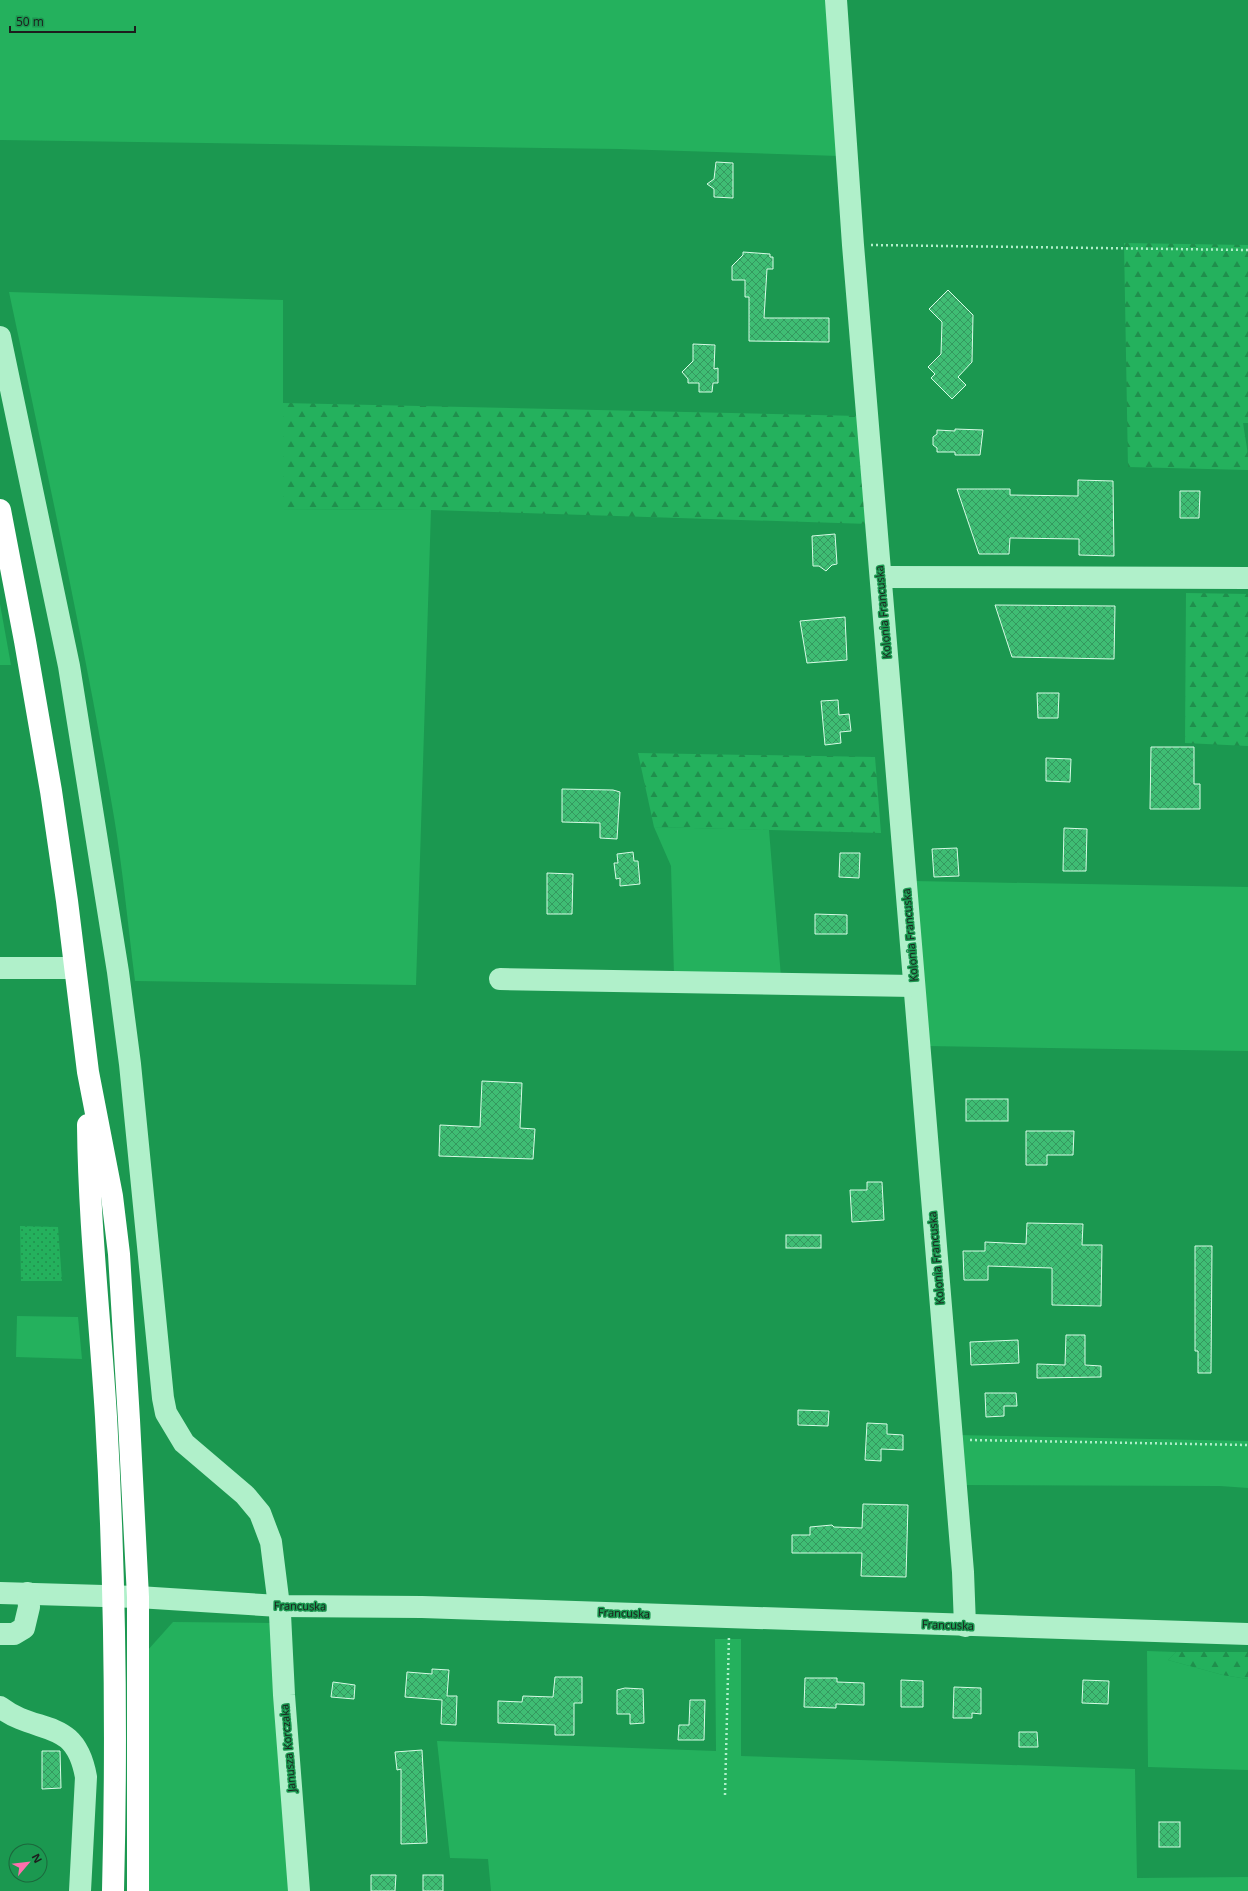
<svg xmlns="http://www.w3.org/2000/svg" width="1248" height="1891" font-family="'Open Sans',sans-serif">
	<style>
		.grass { fill: #24b15d }
		.forest { fill: url(#forest-firs) }
		.park { fill: url(#park-dots) }
		.building { fill: url(#building-cross-hatch); stroke: #d7fbe5 }
		.lines { fill: none; stroke-linecap: round; stroke-linejoin: round }
		.path { stroke: #b0f0ca; stroke-width: 2.5; stroke-dasharray: 2 3; stroke-linecap: butt }
		.minor { stroke: #b0f0ca; stroke-width: 22 }
		.highway { stroke: #fff; stroke-width: 22 }
		.labels { text-anchor: middle; stroke-width: 3; stroke-linejoin: round; paint-order: stroke }
		.street-label { font-size: 11px; fill: #1d1d1d; stroke: #1b9850 }
	</style>
	<defs>
		<pattern id="forest-firs" width="22" height="20" patternUnits="userSpaceOnUse"><rect width="22" height="20" fill="#24b15d"/><path d="M5 1l3.5 6h-7zM16 11l3.5 6h-7z" fill="#1f8f4c"/></pattern>
		<pattern id="park-dots" width="8" height="8" patternUnits="userSpaceOnUse"><rect width="8" height="8" fill="#24b15d"/><path d="M2 2h.1M6 6h.1" fill="none" stroke="#1f8f4c" stroke-width="1.8" stroke-linecap="round"/></pattern>
		<pattern id="building-cross-hatch" width="8" height="8" patternUnits="userSpaceOnUse"><rect width="8" height="8" fill="#3fbd74"/><path d="M0 0l8 8M0 8l8-8" fill="none" stroke="#34995f"/></pattern>
	</defs>
	<rect width="100%" height="100%" fill="#1b9850"/>
	<!-- grass -->
	<g class="grass">
		<path d="M 0,0 L 827,0 L 839,156 L 619,149 L 0,140 Z"/>
		<path d="M 9,292 L 283,300 L 283,509 L 431,510 L 416,985 L 135,981 C 128,926 123,871 114,817 C 84,641 46,467 9,292 Z"/>
		<path d="M 0,604 L 11,665 L 0,665 Z"/>
		<path d="M 654,827 L 769,830 L 781,977 L 674,976 L 671,866 Z"/>
		<path d="M 913,881 L 1248,887 L 1248,1051 L 926,1046 Z"/>
		<path d="M 17,1316 L 78,1317 L 82,1359 L 16,1357 Z"/>
		<path d="M 958,1435 L 1248,1441 L 1248,1488 L 1220,1486 L 963,1485 Z"/>
		<path d="M 173,1622 L 272,1623 L 291,1891 L 147,1891 L 147,1651 Z"/>
		<path d="M 715,1639 L 741,1639 L 741,1756 L 1135,1769 L 1137,1878 L 1248,1877 L 1248,1891 L 491,1891 L 488,1859 L 450,1858 L 437,1741 L 716,1751 Z"/>
		<path d="M 1147,1651 L 1176,1652 L 1168,1660 L 1223,1675 L 1248,1679 L 1248,1770 L 1148,1767 Z"/>
	</g>
	<!-- forest -->
	<g class="forest">
		<path d="M 1124,243 L 1248,245 L 1248,423 L 1243,423 L 1248,455 L 1248,470 L 1128,467 Z"/>
		<path d="M 283,403 L 859,416 L 869,524 L 431,510 L 283,509 Z"/>
		<path d="M 1186,593 L 1248,594 L 1248,746 L 1185,743 Z"/>
		<path d="M 638,753 L 875,757 L 881,833 L 654,827 Z"/>
		<path d="M 1176,1652 L 1248,1652 L 1248,1679 L 1223,1675 L 1168,1660 Z"/>
	</g>
	<!-- park -->
	<path class="park" d="M 20,1226 L 58,1227 L 62,1281 L 21,1281 Z"/>
	<!-- building -->
	<g class="building">
		<path d="M 716,162 L 733,163 L 733,198 L 714,197 L 714,189 L 707,184 L 714,179 Z"/>
		<path d="M 743,252 L 770,254 L 770,257 L 773,257 L 773,269 L 767,269 L 764,318 L 829,318 L 829,342 L 749,341 L 749,297 L 745,297 L 745,280 L 732,280 L 732,266 L 743,255 Z"/>
		<path d="M 948,290 L 973,315 L 972,362 L 958,377 L 966,385 L 952,399 L 931,378 L 935,374 L 928,367 L 941,354 L 942,322 L 929,309 Z"/>
		<path d="M 693,344 L 715,345 L 714,369 L 718,368 L 718,383 L 713,383 L 712,392 L 699,392 L 699,383 L 688,383 L 688,379 L 682,372 L 693,361 Z"/>
		<path d="M 955,429 L 983,430 L 980,455 L 955,455 L 955,452 L 937,452 L 937,448 L 933,445 L 933,437 L 937,434 L 937,430 L 955,431 Z"/>
		<path d="M 1078,480 L 1113,481 L 1114,556 L 1079,555 L 1079,539 L 1010,538 L 1009,554 L 979,554 L 957,489 L 1010,489 L 1010,495 L 1078,496 Z"/>
		<path d="M 1180,491 L 1200,491 L 1199,518 L 1180,518 Z"/>
		<path d="M 835,534 L 837,564 L 832,565 L 826,571 L 819,566 L 813,566 L 812,536 Z"/>
		<path d="M 995,605 L 1115,606 L 1114,659 L 1012,657 Z"/>
		<path d="M 845,617 L 847,660 L 807,663 L 800,621 Z"/>
		<path d="M 1037,693 L 1059,693 L 1058,718 L 1038,718 Z"/>
		<path d="M 838,700 L 839,715 L 849,714 L 851,731 L 840,732 L 841,743 L 825,745 L 821,701 Z"/>
		<path d="M 1151,747 L 1194,747 L 1194,784 L 1200,784 L 1200,809 L 1150,809 Z"/>
		<path d="M 1046,758 L 1071,759 L 1070,782 L 1046,781 Z"/>
		<path d="M 562,789 L 613,790 L 620,792 L 617,839 L 600,838 L 600,823 L 562,822 Z"/>
		<path d="M 1064,828 L 1087,829 L 1086,871 L 1063,871 Z"/>
		<path d="M 957,848 L 959,876 L 934,877 L 932,849 Z"/>
		<path d="M 633,852 L 634,861 L 638,861 L 640,884 L 620,886 L 620,878 L 616,879 L 614,863 L 618,863 L 617,854 Z"/>
		<path d="M 840,853 L 860,853 L 859,878 L 839,877 Z"/>
		<path d="M 547,873 L 573,874 L 572,914 L 547,914 Z"/>
		<path d="M 815,914 L 847,915 L 847,934 L 815,934 Z"/>
		<path d="M 482,1081 L 522,1083 L 520,1128 L 535,1129 L 533,1159 L 439,1156 L 440,1125 L 480,1127 Z"/>
		<rect x="966" y="1099" width="42" height="22"/>
		<path d="M 1026,1131 L 1074,1131 L 1073,1155 L 1047,1155 L 1047,1165 L 1026,1165 Z"/>
		<path d="M 867,1182 L 882,1182 L 884,1220 L 852,1222 L 850,1190 L 867,1190 Z"/>
		<path d="M 1027,1223 L 1083,1224 L 1082,1245 L 1102,1245 L 1101,1306 L 1052,1305 L 1052,1268 L 988,1266 L 988,1280 L 964,1280 L 963,1251 L 985,1251 L 985,1242 L 1026,1244 Z"/>
		<rect x="786" y="1235" width="35" height="13"/>
		<path d="M 1195,1246 L 1212,1246 L 1211,1373 L 1198,1373 L 1198,1351 L 1195,1351 Z"/>
		<path d="M 1066,1335 L 1085,1335 L 1085,1365 L 1101,1366 L 1101,1377 L 1037,1378 L 1037,1364 L 1065,1365 Z"/>
		<path d="M 1018,1340 L 1019,1363 L 971,1365 L 970,1342 Z"/>
		<path d="M 985,1393 L 1016,1393 L 1017,1406 L 1004,1406 L 1004,1416 L 986,1417 Z"/>
		<path d="M 798,1410 L 829,1411 L 828,1426 L 798,1425 Z"/>
		<path d="M 867,1423 L 887,1424 L 887,1434 L 903,1435 L 903,1450 L 881,1449 L 881,1461 L 865,1460 Z"/>
		<path d="M 863,1504 L 908,1505 L 906,1577 L 861,1576 L 862,1553 L 792,1553 L 792,1535 L 810,1535 L 810,1527 L 832,1525 L 834,1527 L 862,1528 Z"/>
		<path d="M 432,1669 L 449,1670 L 447,1696 L 457,1696 L 456,1725 L 441,1724 L 442,1700 L 405,1697 L 407,1672 L 432,1674 Z"/>
		<path d="M 555,1677 L 582,1677 L 582,1703 L 574,1703 L 574,1735 L 555,1735 L 555,1725 L 498,1723 L 498,1701 L 522,1702 L 523,1696 L 553,1697 Z"/>
		<path d="M 805,1678 L 837,1678 L 837,1682 L 864,1683 L 864,1705 L 836,1704 L 836,1708 L 804,1707 Z"/>
		<path d="M 901,1680 L 923,1681 L 923,1707 L 901,1707 Z"/>
		<path d="M 1083,1680 L 1109,1681 L 1108,1704 L 1082,1703 Z"/>
		<path d="M 333,1682 L 355,1685 L 354,1699 L 331,1697 Z"/>
		<path d="M 954,1687 L 981,1688 L 981,1714 L 972,1713 L 972,1718 L 953,1718 Z"/>
		<path d="M 625,1688 L 643,1689 L 644,1723 L 630,1724 L 630,1714 L 617,1714 L 617,1690 Z"/>
		<path d="M 690,1700 L 705,1700 L 704,1740 L 678,1740 L 679,1725 L 689,1725 Z"/>
		<path d="M 1019,1732 L 1037,1732 L 1038,1747 L 1019,1747 Z"/>
		<path d="M 422,1750 L 427,1843 L 401,1844 L 401,1769 L 397,1770 L 395,1752 Z"/>
		<path d="M 42,1751 L 60,1751 L 61,1788 L 42,1789 Z"/>
		<rect x="1159" y="1822" width="21" height="25"/>
		<path d="M 371,1875 L 396,1875 L 395,1891 L 371,1891 Z"/>
		<rect x="423" y="1875" width="20" height="16"/>
	</g>
	<g class="lines">
		<!-- path -->
		<g class="path">
			<path d="M 871,245 L 1248,250"/>
			<path d="M 970,1440 L 1248,1445"/>
			<path d="M 725,1795 L 729,1635"/>
		</g>
		<!-- minor -->
		<g class="minor">
			<path d="M 836,0 L 853,245 L 963,1572 L 965,1626"/>
			<path d="M 0,337 L 69,666 L 118,972 L 130,1064 L 163,1398 L 166,1413 L 184,1443 L 245,1495 L 260,1513 L 271,1542 L 280,1614 L 284,1695 L 299,1891"/>
			<path d="M 881,577 L 1248,578"/>
			<path d="M 0,968 L 75,968"/>
			<path d="M 500,979 L 914,986"/>
			<path d="M 0,1593 L 138,1597 L 279,1606 L 422,1607 L 1248,1634"/>
			<path d="M 0,1634 L 14,1634 L 24,1628 L 29,1607 L 28,1593"/>
			<path d="M 0,1707 C 38,1736 75,1716 86,1777 L 80,1891"/>
		</g>
		<!-- highway -->
		<g class="highway">
			<path d="M 0,510 L 25,641 L 51,791 L 67,901 L 88,1072 L 112,1196 L 119,1254 L 129,1420 L 138,1597 L 138,1891"/>
			<path d="M 88,1125 C 89,1223 100,1320 106,1417 C 115,1575 117,1733 113,1891"/>
		</g>
	</g>
	<g class="labels">
		<!-- street labels -->
		<g class="street-label">
			<text transform="translate(883 612) rotate(-95)" y="4">Kolonia Francuska</text>
			<text transform="translate(910 935) rotate(-95)" y="4">Kolonia Francuska</text>
			<text transform="translate(936 1258) rotate(-95)" y="4">Kolonia Francuska</text>
			<text transform="translate(300 1606) rotate(1)" y="4">Francuska</text>
			<text transform="translate(624 1613) rotate(2)" y="4">Francuska</text>
			<text transform="translate(948 1625) rotate(2)" y="4">Francuska</text>
			<text transform="translate(288 1748) rotate(-95)" y="4">Janusza Korczaka</text>
		</g>
	</g>
	<!-- north arrow -->
	<g transform="translate(28 1863) rotate(62)"><circle r="19" fill="#1b9850" stroke="#1c673c"/>
	<path d="M0-3L7 15L0 10L-7 15Z" fill="#ff6fad"/>
	<text y="-6" font-size="11" font-weight="bold" text-anchor="middle" fill="#1d1d1d">N</text>
	</g>
	<!-- scale -->
	<path d="M10 26v6h125v-6" fill="none" stroke="#1d1d1d" stroke-width="2"/>
	<text x="16" y="26" font-size="12" fill="#1d1d1d" stroke="#1b9850" stroke-width="3" paint-order="stroke">50 m</text>
</svg>
